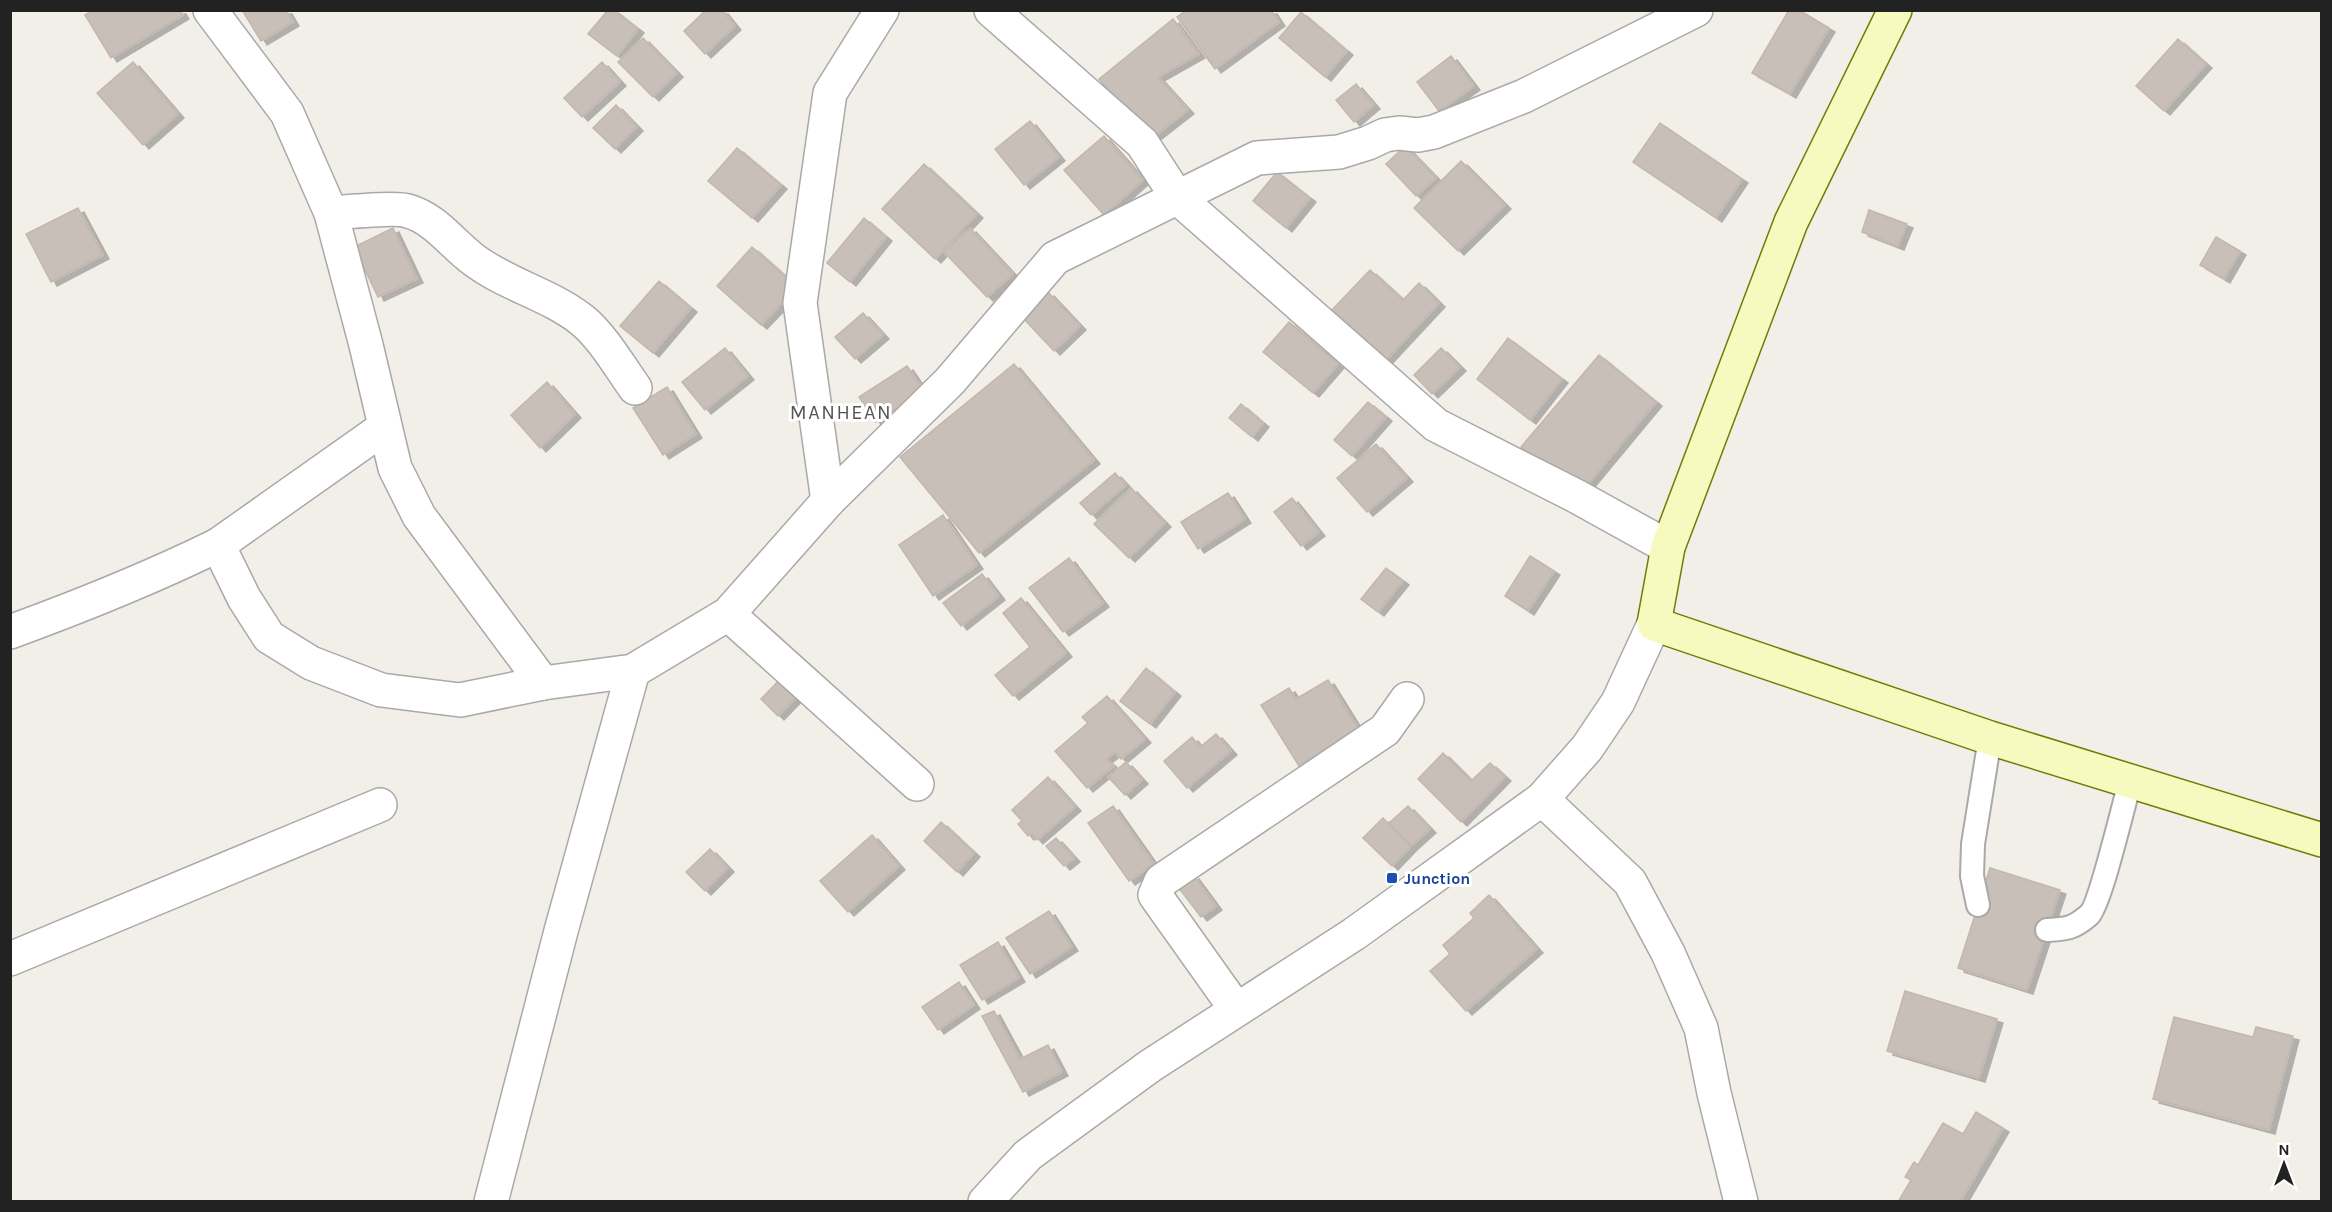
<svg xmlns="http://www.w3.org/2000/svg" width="2332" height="1212" font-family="Karla,sans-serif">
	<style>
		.building { fill: #c7bfb8; stroke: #c4b6ab; stroke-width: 1.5; filter: url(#shadow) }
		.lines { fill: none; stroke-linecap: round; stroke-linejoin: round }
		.lane-casing { stroke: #a9a9a9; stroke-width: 26 }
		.street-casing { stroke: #a9a9a9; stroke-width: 36 }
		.secondary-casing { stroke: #707d05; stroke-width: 36 }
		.lane { stroke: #fff; stroke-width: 22 }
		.street { stroke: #fff; stroke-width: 33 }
		.secondary { stroke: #f7fabf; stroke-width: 33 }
		.transit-dot { fill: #1a4fb4; stroke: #fff; stroke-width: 2 }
		.labels { text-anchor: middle; stroke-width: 6; stroke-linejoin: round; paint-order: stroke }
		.transit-label { font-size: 16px; font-weight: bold; fill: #164399; stroke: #fff; text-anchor: start }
		.quarter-label { font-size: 20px; letter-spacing: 1.5px; fill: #555; stroke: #fff }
	</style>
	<defs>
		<filter id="shadow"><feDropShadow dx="6" dy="4" stdDeviation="0" flood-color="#0004"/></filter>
	</defs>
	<rect width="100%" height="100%" fill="#f2efe9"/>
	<!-- building -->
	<g class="building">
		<path d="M 93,10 L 180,10 L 183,15 L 111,58 L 85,15 Z"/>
		<path d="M 242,10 L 286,10 L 293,22 L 261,41 Z"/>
		<path d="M 608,10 L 614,10 L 638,29 L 617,56 L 588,34 Z"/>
		<path d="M 706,10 L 722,10 L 735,26 L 705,54 L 684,31 Z"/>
		<path d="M 1187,10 L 1271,10 L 1279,22 L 1215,69 L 1177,17 Z"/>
		<path d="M 1789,10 L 1799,10 L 1829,28 L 1790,94 L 1752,73 Z"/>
		<path d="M 1301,12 L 1347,51 L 1325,77 L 1279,38 Z"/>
		<path d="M 1173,19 L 1199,54 L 1158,77 L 1188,110 L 1148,141 L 1099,79 Z"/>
		<path d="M 643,38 L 677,73 L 653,97 L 618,62 Z"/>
		<path d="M 2178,39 L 2206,64 L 2164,111 L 2136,86 Z"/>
		<path d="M 1451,56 L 1474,86 L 1439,111 L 1417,82 Z"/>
		<path d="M 133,62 L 178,114 L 143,145 L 97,93 Z"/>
		<path d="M 602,62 L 620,82 L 582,117 L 564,98 Z"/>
		<path d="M 1356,84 L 1374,105 L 1354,122 L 1336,100 Z"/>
		<path d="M 616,105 L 637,127 L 615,149 L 593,128 Z"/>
		<path d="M 1030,121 L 1059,157 L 1024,185 L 995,149 Z"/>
		<path d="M 1660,123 L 1742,179 L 1716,218 L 1633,162 Z"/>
		<path d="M 1104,136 L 1143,180 L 1104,215 L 1064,170 Z"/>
		<path d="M 1405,146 L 1436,178 L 1416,196 L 1386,164 Z"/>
		<path d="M 737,148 L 781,185 L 752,218 L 708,181 Z"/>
		<path d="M 1461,161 L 1505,205 L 1458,251 L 1414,208 Z"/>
		<path d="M 924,164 L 977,214 L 935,259 L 882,209 Z"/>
		<path d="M 1277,172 L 1310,198 L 1286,228 L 1253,201 Z"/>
		<path d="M 78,208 L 103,255 L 51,282 L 26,234 Z"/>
		<path d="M 1869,210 L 1907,224 L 1898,246 L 1862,232 Z"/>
		<path d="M 864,218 L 886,237 L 850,282 L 827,263 Z"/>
		<path d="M 393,228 L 417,279 L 378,297 L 354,247 Z"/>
		<path d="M 970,228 L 1013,274 L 987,297 L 944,252 Z"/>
		<path d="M 2216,237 L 2240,251 L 2224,279 L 2200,265 Z"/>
		<path d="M 752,247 L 797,287 L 761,325 L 717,286 Z"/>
		<path d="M 1370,270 L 1403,300 L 1419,283 L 1439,303 L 1385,361 L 1331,311 Z"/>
		<path d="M 659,281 L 691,308 L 653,353 L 620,326 Z"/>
		<path d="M 1048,292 L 1080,326 L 1054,351 L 1022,317 Z"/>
		<path d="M 863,313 L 883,335 L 855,359 L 835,337 Z"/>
		<path d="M 1289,322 L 1338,364 L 1313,393 L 1263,352 Z"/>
		<path d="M 1508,338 L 1562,379 L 1530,420 L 1477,379 Z"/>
		<path d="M 725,348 L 748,376 L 705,410 L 682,382 Z"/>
		<path d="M 1441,348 L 1460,367 L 1432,394 L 1414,375 Z"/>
		<path d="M 1599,355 L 1656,402 L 1579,495 L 1521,447 Z"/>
		<path d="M 1014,364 L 1094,460 L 979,553 L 900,457 Z"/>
		<path d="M 907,366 L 924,391 L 876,422 L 859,397 Z"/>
		<path d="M 547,382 L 575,414 L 540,448 L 511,415 Z"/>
		<path d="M 667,387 L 696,434 L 663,455 L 633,408 Z"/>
		<path d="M 1368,402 L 1386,417 L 1352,456 L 1334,440 Z"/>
		<path d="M 1241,404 L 1263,423 L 1252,437 L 1229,418 Z"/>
		<path d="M 1376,444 L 1407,478 L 1367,512 L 1337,478 Z"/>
		<path d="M 1115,473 L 1126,485 L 1091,515 L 1080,503 Z"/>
		<path d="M 1131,488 L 1165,523 L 1129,558 L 1094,524 Z"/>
		<path d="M 1228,493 L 1245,519 L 1198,549 L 1181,522 Z"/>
		<path d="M 1292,498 L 1319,532 L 1301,546 L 1274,512 Z"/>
		<path d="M 943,515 L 977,565 L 933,596 L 899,545 Z"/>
		<path d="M 1530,556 L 1554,571 L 1528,611 L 1505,596 Z"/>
		<path d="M 1069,558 L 1103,603 L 1063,632 L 1029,588 Z"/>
		<path d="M 1386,568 L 1403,581 L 1378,612 L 1361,599 Z"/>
		<path d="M 982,574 L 999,596 L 961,626 L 943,603 Z"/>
		<path d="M 1021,598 L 1066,653 L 1013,696 L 995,675 L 1030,647 L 1003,613 Z"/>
		<path d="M 1146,668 L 1175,692 L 1150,724 L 1120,701 Z"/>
		<path d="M 787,672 L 804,689 L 778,716 L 761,699 Z"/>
		<path d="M 1328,680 L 1364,738 L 1304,774 L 1261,705 L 1289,688 L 1296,699 Z"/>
		<path d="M 1107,696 L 1145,739 L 1121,759 L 1115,752 L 1106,759 L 1114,766 L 1087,788 L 1055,751 L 1088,723 L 1082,717 Z"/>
		<path d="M 1216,734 L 1231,751 L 1187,788 L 1164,761 L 1192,737 L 1200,747 Z"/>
		<path d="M 1443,753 L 1471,781 L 1490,763 L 1505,777 L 1461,822 L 1418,779 Z"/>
		<path d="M 1126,762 L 1142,780 L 1125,795 L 1108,777 Z"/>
		<path d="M 1048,777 L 1075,807 L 1037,840 L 1031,833 L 1028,836 L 1018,824 L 1022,821 L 1012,810 Z"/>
		<path d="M 1113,806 L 1154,864 L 1129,881 L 1088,823 Z"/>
		<path d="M 1408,806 L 1430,829 L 1411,846 L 1389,823 Z"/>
		<path d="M 1383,818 L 1411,846 L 1392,866 L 1363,838 Z"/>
		<path d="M 941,822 L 974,853 L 957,872 L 924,841 Z"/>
		<path d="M 872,835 L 899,866 L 848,912 L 820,881 Z"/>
		<path d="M 1056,838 L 1074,858 L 1064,866 L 1046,846 Z"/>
		<path d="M 710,849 L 728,868 L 705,891 L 686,872 Z"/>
		<path d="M 1990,868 L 2060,890 L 2027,990 L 1958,968 Z"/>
		<path d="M 1193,875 L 1216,906 L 1201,917 L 1178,887 Z"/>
		<path d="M 1489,895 L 1537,949 L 1466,1011 L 1430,971 L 1450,954 L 1443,945 L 1474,918 L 1470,913 Z"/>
		<path d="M 1049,911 L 1072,947 L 1030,974 L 1006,938 Z"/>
		<path d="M 998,942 L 1019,978 L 982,1000 L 960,965 Z"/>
		<path d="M 959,982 L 974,1005 L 938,1030 L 922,1007 Z"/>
		<path d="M 1905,991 L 1997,1019 L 1979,1078 L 1887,1051 Z"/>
		<path d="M 994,1011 L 1020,1059 L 1048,1045 L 1062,1072 L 1023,1092 L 982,1016 Z"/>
		<path d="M 2174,1017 L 2253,1037 L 2256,1027 L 2293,1036 L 2269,1130 L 2153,1099 Z"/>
		<path d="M 1976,1112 L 2003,1128 L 1960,1202 L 1898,1202 L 1911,1180 L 1905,1177 L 1914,1162 L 1918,1165 L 1943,1123 L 1963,1134 Z"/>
	</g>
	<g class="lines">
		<!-- lane casing -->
		<g class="lane-casing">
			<g id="lane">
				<path d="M 1978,905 L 1972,876 L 1973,844 L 1990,738"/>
				<path d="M 2047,930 C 2066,929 2073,929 2089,915 C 2100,905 2124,803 2130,782"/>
			</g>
		</g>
		<!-- street casing -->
		<g class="street-casing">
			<g id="street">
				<path d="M 210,10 L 287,113 L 331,213 L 366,345 L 395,468 L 419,516 L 543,683"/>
				<path d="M 991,10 L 1142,143 L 1177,197 L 1436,425 L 1576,496 L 1668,547"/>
				<path d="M 331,213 C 346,212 397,207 408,211 C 436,219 452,244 474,260 C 507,285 549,294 582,320 C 602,336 620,367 635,388"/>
				<path d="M 828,501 L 800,303 L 830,93 L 882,10"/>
				<path d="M 218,545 L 385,427"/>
				<path d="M 728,614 L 917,784"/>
				<path d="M 10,632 C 81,606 151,578 218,545 L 244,598 L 269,637 L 311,663 L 381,690 L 460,700 L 543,683 L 633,671 L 728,614 L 828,501 L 950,381 L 1055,258 L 1257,158 L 1339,152 L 1368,143 L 1385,135 L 1399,133 L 1418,135 L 1434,132 L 1524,96 L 1696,10"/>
				<path d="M 1542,799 L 1630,882 L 1668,953 L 1701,1028 L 1714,1093 L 1741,1202"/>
				<path d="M 10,959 L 380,805"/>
				<path d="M 1236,1009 L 1155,895 L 1161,881 L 1385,730 L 1407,699"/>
				<path d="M 491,1202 L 561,931 L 633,671"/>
				<path d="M 985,1202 L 1028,1155 L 1150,1066 L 1354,934 L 1542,799 L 1587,748 L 1618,702 L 1654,624"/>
			</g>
		</g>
		<!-- secondary casing -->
		<g class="secondary-casing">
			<path id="secondary" d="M 1895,10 L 1791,222 L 1668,547 L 1654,624 L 1990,738 L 2322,840"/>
		</g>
		<!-- lane -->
		<use href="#lane" class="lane"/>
		<!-- street -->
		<use href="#street" class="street"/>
		<!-- secondary -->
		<use href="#secondary" class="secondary"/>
	</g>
	<!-- markers -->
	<rect class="transit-dot" x="1386" y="872" width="12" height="12" rx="3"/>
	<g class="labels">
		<!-- transit labels -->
		<g class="transit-label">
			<text x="1404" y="884">Junction</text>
		</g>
		<!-- quarter labels -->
		<g class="quarter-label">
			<text x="841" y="419">MANHEAN</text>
		</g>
	</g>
	<!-- border -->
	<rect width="2332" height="1212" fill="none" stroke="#222222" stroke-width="24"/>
	<!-- north arrow -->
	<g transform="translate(2284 1164)" stroke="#ffffff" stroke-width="4.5" paint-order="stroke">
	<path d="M0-4.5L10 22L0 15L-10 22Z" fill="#222222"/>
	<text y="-9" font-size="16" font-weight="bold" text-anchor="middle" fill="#222222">N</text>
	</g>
</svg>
